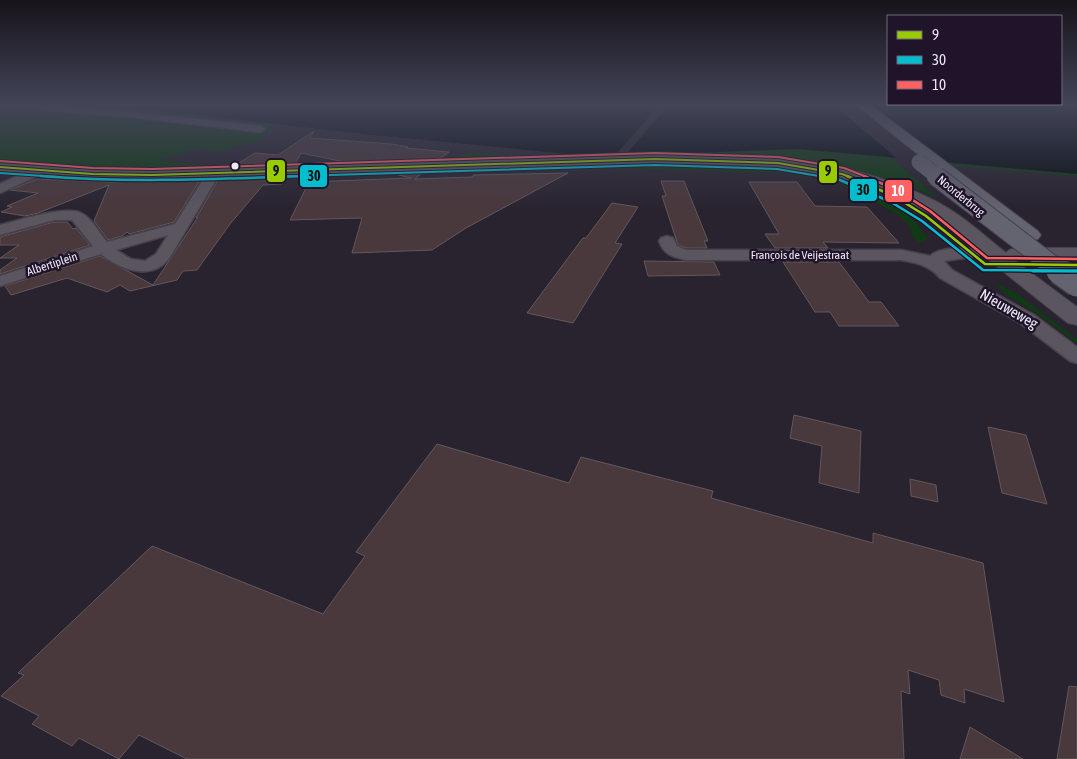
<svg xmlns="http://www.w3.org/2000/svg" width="1077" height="759" font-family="'Asap Condensed',sans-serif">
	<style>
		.green { fill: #103a14 }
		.water { fill: #060d13 }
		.pier { fill: #29232f }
		.building { fill: #49383c; stroke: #62585c }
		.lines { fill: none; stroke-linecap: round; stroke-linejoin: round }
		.pedestrian-casing { stroke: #46414b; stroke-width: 3 }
		.minor-casing { stroke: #46414b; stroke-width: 3 }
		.tertiary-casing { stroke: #46414b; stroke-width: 2 }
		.primary-casing { stroke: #46414b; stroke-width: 2 }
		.pedestrian { fill: #5a555f; fill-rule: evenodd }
		.minor { fill: #5a555f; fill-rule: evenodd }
		.tertiary { fill: #5a555f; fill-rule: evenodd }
		.primary { fill: #646370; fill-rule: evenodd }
		.primary-bridge-far2-casing { stroke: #46414b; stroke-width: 16; stroke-linecap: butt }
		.primary-bridge-far1-casing { stroke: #46414b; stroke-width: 21; stroke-linecap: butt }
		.primary-bridge-casing { stroke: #46414b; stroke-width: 28; stroke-linecap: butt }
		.primary-bridge-far2 { stroke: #646370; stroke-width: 15 }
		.primary-bridge-far1 { stroke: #646370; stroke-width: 19 }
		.primary-bridge { stroke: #646370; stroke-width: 25 }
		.bus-1-far1-casing { stroke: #1f142a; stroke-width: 4 }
		.bus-1-casing { stroke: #1f142a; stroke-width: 5 }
		.bus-2-far2-casing { stroke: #1f142a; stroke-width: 4 }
		.bus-2-far1-casing { stroke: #1f142a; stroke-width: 5 }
		.bus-2-casing { stroke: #1f142a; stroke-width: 6 }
		.bus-3-far1-casing { stroke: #1f142a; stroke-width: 4 }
		.bus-3-casing { stroke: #1f142a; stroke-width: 5 }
		.bus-1-far1 { stroke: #9c0; stroke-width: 2 }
		.bus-1 { stroke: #9c0; stroke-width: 2.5 }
		.bus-2-far2 { stroke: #00becd; stroke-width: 2 }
		.bus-2-far1 { stroke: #00becd; stroke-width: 2.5 }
		.bus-2 { stroke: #00becd; stroke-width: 3 }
		.bus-3-far1 { stroke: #ff6060; stroke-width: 2 }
		.bus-3 { stroke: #ff6060; stroke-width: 2.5 }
		.bus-dot { fill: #eee7f6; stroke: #1f142a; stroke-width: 2 }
		.labels { text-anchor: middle; stroke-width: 5; stroke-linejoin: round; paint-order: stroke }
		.far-street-label { font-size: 12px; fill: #eee7f6; stroke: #1f142a }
		.street-label { font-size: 15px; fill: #eee7f6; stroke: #1f142a }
		.line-badge { stroke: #1f142a; stroke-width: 2 }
		.badge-label { font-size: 14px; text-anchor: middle; font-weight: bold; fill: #fff }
		.pale-badge-label { font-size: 14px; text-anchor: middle; font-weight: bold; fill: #111 }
	</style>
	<rect width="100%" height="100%" fill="#29232f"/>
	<!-- green -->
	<g class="green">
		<path d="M 0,104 L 68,104 L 179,113 L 281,125 L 250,145 L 247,144 L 215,153 L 203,148 L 158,160 L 210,165 L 205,169 L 134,172 L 0,164 Z"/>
		<path d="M 778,148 L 814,149 L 890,157 L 938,198 C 852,161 777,158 685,152 Z"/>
		<path d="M 470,152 L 554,161 L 435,164 Z"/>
		<path d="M 618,163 C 704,163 797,156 876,196 C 889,203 903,210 914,221 C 920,226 923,233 928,239 L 918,243 L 912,235 L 909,225 L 898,215 L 855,190 L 829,179 L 786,173 L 615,168 Z"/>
		<path d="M 946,163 L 1077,174 L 1077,176 L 949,166 Z"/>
		<path d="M 993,282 L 1016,293 L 1077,339 L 1077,343 L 1038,314 L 1008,296 Z"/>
	</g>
	<!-- water -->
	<path class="water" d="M 68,104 L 1077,104 L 1077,174 L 798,149 L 599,157 L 372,135 L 179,113 Z"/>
	<!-- pier -->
	<g class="pier">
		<path d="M 660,104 L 669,104 L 623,158 L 612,159 Z"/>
		<path d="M 833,104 L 868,104 L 949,166 L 900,161 Z"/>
	</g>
	<!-- building -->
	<g class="building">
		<path d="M 314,131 L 310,138 L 392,144 L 408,147 L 406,148 L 449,152 L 439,159 L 345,162 L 301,153 L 295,164 L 234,166 L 255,153 L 278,155 Z"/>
		<path d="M 422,173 L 415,179 L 473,177 L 473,175 L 568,173 L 466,228 L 432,250 L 352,253 L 362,218 L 290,220 L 309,182 L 411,178 L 395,174 Z"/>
		<path d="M 286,178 L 282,184 L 263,185 L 230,224 L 197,270 L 183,271 L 177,280 L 130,291 L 120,285 L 107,292 L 67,278 L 11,295 L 5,286 L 100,256 L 153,285 L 198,217 L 196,218 L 218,180 Z"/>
		<path d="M 37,179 L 111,182 L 200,180 L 174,222 L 129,234 L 127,232 L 122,236 L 108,240 L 94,221 L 109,185 L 38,213 L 25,216 L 1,212 L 12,207 L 7,206 L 38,193 L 10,190 Z"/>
		<path d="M 661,181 L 684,181 L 708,241 L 704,241 L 707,248 L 686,248 L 678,245 L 662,196 L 666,196 Z"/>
		<path d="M 749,182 L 797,182 L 815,206 L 867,207 L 899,243 L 823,242 L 828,248 L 775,248 L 765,234 L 779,234 Z"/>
		<path d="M 612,203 L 638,207 L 615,243 L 622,244 L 573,323 L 527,313 L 583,238 L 586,238 Z"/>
		<path d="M 54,222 L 67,222 L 73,229 L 76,228 L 90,245 L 0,274 L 0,270 L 17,258 L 0,258 L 19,245 L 0,245 L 0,237 Z"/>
		<path d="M 644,261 L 714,262 L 720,275 L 648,276 Z"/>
		<path d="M 783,262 L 839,262 L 869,302 L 881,302 L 899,326 L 839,326 L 830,312 L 815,312 Z"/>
		<path d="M 794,415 L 861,431 L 859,493 L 819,483 L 822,446 L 790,438 Z"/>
		<path d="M 988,427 L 1026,435 L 1047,504 L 1002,493 Z"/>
		<path d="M 437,444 L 569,483 L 581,457 L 713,491 L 711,498 L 873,543 L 873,533 L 983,563 L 1004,702 L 964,689 L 965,703 L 941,695 L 939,680 L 908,670 L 910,694 L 901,691 L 904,759 L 187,759 L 139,735 L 119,759 L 79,738 L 72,746 L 32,724 L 39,716 L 1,696 L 24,675 L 18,673 L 152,546 L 323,614 L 365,556 L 356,552 Z"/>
		<path d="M 910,479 L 936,485 L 938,502 L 911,496 Z"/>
		<path d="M 1069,686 L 1077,687 L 1077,759 L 1057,759 Z"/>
		<path d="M 970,727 L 1023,759 L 960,759 Z"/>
	</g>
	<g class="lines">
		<!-- pedestrian casing -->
		<g class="pedestrian-casing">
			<path id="pedestrian" d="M 0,104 L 123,112 L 261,126 L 265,129 L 261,132 L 123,116 L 0,107 Z"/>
		</g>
		<!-- minor casing -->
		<g class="minor-casing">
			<g id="minor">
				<path d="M 40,166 L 44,167 L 46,170 L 44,173 L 0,193 L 0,184 Z"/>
				<path d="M 214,169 L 220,173 L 170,257 C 153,282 120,270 101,254 L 0,286 L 0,276 L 93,246 L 72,220 L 54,220 L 0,235 L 0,225 C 18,221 64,205 81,213 C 92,218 99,233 107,242 L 175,224 L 209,170 ZM 168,235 L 156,254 L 145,261 L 131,259 L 116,250 Z"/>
				<path d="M 667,236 L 673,238 L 677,246 L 686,250 L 901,250 L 930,256 C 939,247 966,247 978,250 L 980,253 L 978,256 L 944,261 L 952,270 L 1034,315 L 1077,347 L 1077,363 L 1070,361 L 1020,323 L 940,278 C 930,265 916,263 901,260 L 686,260 C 673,257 664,255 659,241 L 661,238 Z"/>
			</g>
		</g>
		<!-- tertiary casing -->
		<g class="tertiary-casing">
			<path id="tertiary" d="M 664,154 C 757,155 855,157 939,203 C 963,216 985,236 1006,253 L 1009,250 L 1016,248 L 1077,248 L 1077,260 L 1014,260 L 1077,307 L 1077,325 L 1068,323 C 1038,300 1009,276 979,252 C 962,238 946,222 926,211 C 846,166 753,164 664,164 L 152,180 L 93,179 L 0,172 L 0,162 L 93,169 L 152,170 Z"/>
		</g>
		<!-- primary casing -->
		<g class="primary-casing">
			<path id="primary" d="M 855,104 L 869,104 L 1038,231 L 1041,235 L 1038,239 L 1031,241 L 1024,239 Z"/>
		</g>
		<!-- pedestrian -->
		<use href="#pedestrian" class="pedestrian"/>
		<!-- minor -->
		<use href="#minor" class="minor"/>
		<!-- tertiary -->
		<use href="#tertiary" class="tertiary"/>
		<!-- primary -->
		<use href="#primary" class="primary"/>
		<!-- primary-bridge-far2 casing -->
		<g class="primary-bridge-far2-casing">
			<path id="primary-bridge-far2" d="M 919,162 L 938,177"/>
		</g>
		<!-- primary-bridge-far1 casing -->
		<g class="primary-bridge-far1-casing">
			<path id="primary-bridge-far1" d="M 936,176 L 1061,272"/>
		</g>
		<!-- primary-bridge casing -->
		<g class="primary-bridge-casing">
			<path id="primary-bridge" d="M 1059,271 L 1077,284"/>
		</g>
		<!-- primary-bridge-far2 -->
		<use href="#primary-bridge-far2" class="primary-bridge-far2"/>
		<!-- primary-bridge-far1 -->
		<use href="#primary-bridge-far1" class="primary-bridge-far1"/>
		<!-- primary-bridge -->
		<use href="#primary-bridge" class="primary-bridge"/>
		<!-- bus-1-far1 casing -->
		<g class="bus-1-far1-casing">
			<path id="bus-1-far1" d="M 0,167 L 93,174 L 152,175 L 655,159 L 778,163 L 842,174 L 850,177"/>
		</g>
		<!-- bus-1 casing -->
		<g class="bus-1-casing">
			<path id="bus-1" d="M 847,176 L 894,196 L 926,216 L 985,264 L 1077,265"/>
		</g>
		<!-- bus-2-far2 casing -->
		<g class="bus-2-far2-casing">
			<g id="bus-2-far2">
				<path d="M 0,173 L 58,177"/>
				<path d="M 266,177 L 655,165 L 777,169 L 825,177"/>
			</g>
		</g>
		<!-- bus-2-far1 casing -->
		<g class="bus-2-far1-casing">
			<g id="bus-2-far1">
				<path d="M 41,176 C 130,183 217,179 306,176"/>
				<path d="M 818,176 L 840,180 L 891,202 L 922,221 L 983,270 L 1077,271"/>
			</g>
		</g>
		<!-- bus-2 casing -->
		<g class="bus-2-casing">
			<path id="bus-2" d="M 1033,271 L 1077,271"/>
		</g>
		<!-- bus-3-far1 casing -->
		<g class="bus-3-far1-casing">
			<path id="bus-3-far1" d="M 0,161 L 93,168 L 152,169 L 655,153 L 778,157 L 844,168 L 867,177"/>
		</g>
		<!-- bus-3 casing -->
		<g class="bus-3-casing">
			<path id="bus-3" d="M 864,176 L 897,190 L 930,211 L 987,258 L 1077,259"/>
		</g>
		<!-- bus-1-far1 -->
		<use href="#bus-1-far1" class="bus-1-far1"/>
		<!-- bus-1 -->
		<use href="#bus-1" class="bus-1"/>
		<!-- bus-2-far2 -->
		<use href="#bus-2-far2" class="bus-2-far2"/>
		<!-- bus-2-far1 -->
		<use href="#bus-2-far1" class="bus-2-far1"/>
		<!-- bus-2 -->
		<use href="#bus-2" class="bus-2"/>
		<!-- bus-3-far1 -->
		<use href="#bus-3-far1" class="bus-3-far1"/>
		<!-- bus-3 -->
		<use href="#bus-3" class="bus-3"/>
	</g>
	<!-- sky -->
	<linearGradient id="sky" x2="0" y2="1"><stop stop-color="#17131a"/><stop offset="0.5" stop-color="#434558"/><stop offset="1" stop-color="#434558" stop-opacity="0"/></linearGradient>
	<rect width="1077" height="210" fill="url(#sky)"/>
	<!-- markers -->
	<circle class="bus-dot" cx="235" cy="166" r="4.5"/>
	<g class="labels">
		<!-- far-street labels -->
		<g class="far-street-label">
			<text transform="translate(961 196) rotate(39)" y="4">Noorderbrug</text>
			<text x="800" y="259">François de Veijestraat</text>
			<text transform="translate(52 264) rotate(-18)" y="4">Albertiplein</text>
		</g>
		<!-- street labels -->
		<g class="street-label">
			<text transform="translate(1009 309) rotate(30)" y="5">Nieuweweg</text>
		</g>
	</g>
	<g class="line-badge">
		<rect x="266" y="159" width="20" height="24" rx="5" fill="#9c0"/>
		<rect x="818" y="160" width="20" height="24" rx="5" fill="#9c0"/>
		<rect x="299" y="164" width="29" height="24" rx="5" fill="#00becd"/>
		<rect x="849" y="178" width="29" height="24" rx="5" fill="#00becd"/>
		<rect x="884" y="179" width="29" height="24" rx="5" fill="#ff6060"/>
	</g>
	<g class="badge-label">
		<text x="898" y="196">10</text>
	</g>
	<g class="pale-badge-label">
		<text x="276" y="176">9</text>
		<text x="828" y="176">9</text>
		<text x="314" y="181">30</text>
		<text x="863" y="195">30</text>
	</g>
	<!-- legend -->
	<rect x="887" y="15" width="175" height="90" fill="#1f142a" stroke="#72687c"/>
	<rect x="897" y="31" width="25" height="8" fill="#99cc00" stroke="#72687c"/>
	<text x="932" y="40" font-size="15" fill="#eee7f6">9</text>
	<rect x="897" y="56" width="25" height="8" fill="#00becd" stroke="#72687c"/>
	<text x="932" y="65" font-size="15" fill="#eee7f6">30</text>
	<rect x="897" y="81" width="25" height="8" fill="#ff6060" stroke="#72687c"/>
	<text x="932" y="90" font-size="15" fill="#eee7f6">10</text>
</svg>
